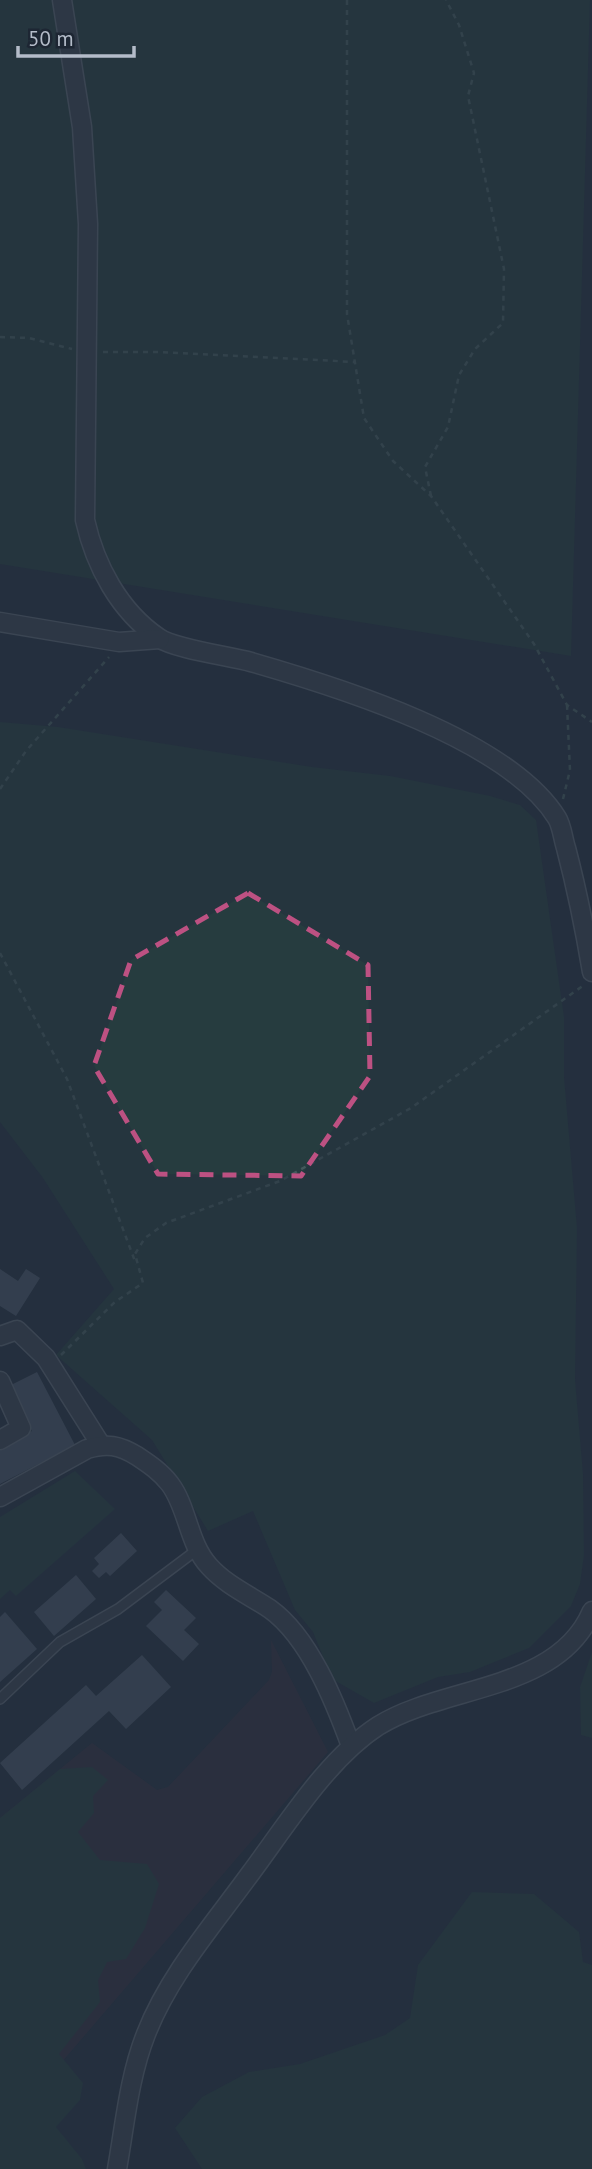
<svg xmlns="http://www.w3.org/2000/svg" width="592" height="2169" font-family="'PT Sans',sans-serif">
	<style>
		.medical { fill: #32303f }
		.green { fill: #263c3f }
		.building { fill: #455162 }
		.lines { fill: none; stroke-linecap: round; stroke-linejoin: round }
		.service-casing { stroke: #565f6c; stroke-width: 12 }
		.minor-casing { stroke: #565f6c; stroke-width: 21 }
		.path { stroke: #44595c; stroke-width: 2.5; stroke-dasharray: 5 5; stroke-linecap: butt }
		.service { stroke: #38414e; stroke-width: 9 }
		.minor { stroke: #38414e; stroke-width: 18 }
		.marked { fill: none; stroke: #bd5182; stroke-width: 5; stroke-dasharray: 14 9; stroke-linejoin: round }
	</style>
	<rect width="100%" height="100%" fill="#242f3e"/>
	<!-- medical -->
	<path class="medical" d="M 271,1640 L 328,1752 L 0,2134 L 0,1818 L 92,1743 L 157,1790 L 168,1787 L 269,1680 L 272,1672 Z"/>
	<!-- green -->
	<g class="green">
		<path d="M 0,0 L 590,0 L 571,656 L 0,564 Z"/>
		<path d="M 0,722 L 58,727 L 312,767 L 390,776 L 490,796 L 520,805 L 536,820 L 564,1017 L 564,1077 L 577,1228 L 575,1380 L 583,1474 L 584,1555 L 580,1584 L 571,1606 L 529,1648 L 470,1672 L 438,1677 L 374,1703 L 332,1679 L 313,1632 L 295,1610 L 253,1511 L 208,1531 L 152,1440 L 56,1355 L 114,1289 L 43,1178 L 0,1122 Z"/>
		<path d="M 75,1471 L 115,1509 L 16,1596 L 10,1590 L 0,1599 L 0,1517 Z"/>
		<path d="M 592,1652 L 592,1738 L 581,1735 L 580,1687 Z"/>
		<path d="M 92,1767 L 108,1780 L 93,1796 L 94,1813 L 78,1832 L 100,1860 L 147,1864 L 159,1884 L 145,1928 L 126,1959 L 107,1962 L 98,1980 L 100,2002 L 59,2054 L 83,2083 L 80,2100 L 56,2127 L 82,2159 L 86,2169 L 0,2169 L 0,1818 L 60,1769 Z"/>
		<path d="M 472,1892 L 534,1894 L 579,1932 L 583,1962 L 592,1965 L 592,2169 L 202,2169 L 175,2128 L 202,2097 L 249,2072 L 300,2064 L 385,2035 L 410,2018 L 418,1965 Z"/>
	</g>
	<!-- building -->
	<g class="building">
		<path d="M 0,1269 L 18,1281 L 26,1269 L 40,1278 L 16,1316 L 0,1306 Z"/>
		<path d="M 37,1372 L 75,1445 L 0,1484 L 0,1448 L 32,1431 L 9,1386 Z"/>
		<path d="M 121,1533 L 137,1551 L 110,1576 L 106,1572 L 99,1578 L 92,1571 L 99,1564 L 94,1558 Z"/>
		<path d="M 76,1575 L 96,1599 L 54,1636 L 34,1612 Z"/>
		<path d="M 166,1590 L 196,1618 L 184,1630 L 199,1644 L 183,1661 L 146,1626 L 162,1610 L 154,1602 Z"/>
		<path d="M 5,1612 L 37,1649 L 0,1682 L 0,1617 Z"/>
		<path d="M 142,1655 L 171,1687 L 126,1729 L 109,1711 L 22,1790 L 0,1763 L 86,1685 L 96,1696 Z"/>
	</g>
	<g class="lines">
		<!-- service casing -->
		<g class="service-casing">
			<path id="service" d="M 0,1699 L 60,1642 L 118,1609 L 198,1549"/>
		</g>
		<!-- minor casing -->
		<g class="minor-casing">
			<g id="minor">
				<path d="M 62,0 L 82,127 L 88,224 L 85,520 C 95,565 119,611 159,638 C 175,649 229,656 251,662 C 338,687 508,739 557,818 C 562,826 563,839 566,848 C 577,890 585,930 592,972"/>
				<path d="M 0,622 L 119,642 L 160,639"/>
				<path d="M 0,1336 L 17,1330 L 46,1358 L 101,1445"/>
				<path d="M 0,1381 L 21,1428 L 0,1440"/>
				<path d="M 0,1497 L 87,1449 C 107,1443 119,1445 137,1456 C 149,1464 161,1472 170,1484 C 188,1508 188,1543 209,1566 C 226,1585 249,1595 270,1609 C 309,1637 335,1702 351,1746"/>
				<path d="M 117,2169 C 125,2124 129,2077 146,2034 C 169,1975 213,1925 250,1874 C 286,1826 327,1759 378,1726 C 443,1685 558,1692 592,1611"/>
			</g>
		</g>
		<!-- path -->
		<g class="path">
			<path d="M 347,0 L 347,314 L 364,418 L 393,461 L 431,496 L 534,644 L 567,705 L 592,722"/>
			<path d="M 0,337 L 29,338 L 72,349"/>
			<path d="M 103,352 L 158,352 L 355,362"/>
			<path d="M 431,496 L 425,467 L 448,427 L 459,375 L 475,349 L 503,323 L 504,269 L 468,96 L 474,73 L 459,25 L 446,0"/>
			<path d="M 0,789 L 26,751 L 109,657"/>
			<path d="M 563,799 L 570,770 L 567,705"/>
			<path d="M 0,953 L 67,1079 L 136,1264"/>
			<path d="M 61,1355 L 115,1302 L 143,1283 L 135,1254 L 145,1238 L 166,1223 L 280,1181 L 411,1108 L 584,985"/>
		</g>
		<!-- service -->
		<use href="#service" class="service"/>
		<!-- minor -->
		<use href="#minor" class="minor"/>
	</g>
	<!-- marked area -->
	<path d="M0 0H592V2169H0ZM 248,893 L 368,965 L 370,1076 L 301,1176 L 158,1174 L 94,1066 L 131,960 Z" fill="#242f3e" fill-opacity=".55" fill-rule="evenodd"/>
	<path class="marked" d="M 248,893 L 368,965 L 370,1076 L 301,1176 L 158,1174 L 94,1066 L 131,960 Z"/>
	<!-- scale -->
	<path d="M18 46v10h116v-10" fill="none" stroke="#b4bcc9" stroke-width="3.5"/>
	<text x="28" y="46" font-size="21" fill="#b4bcc9" stroke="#1d2633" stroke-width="5" paint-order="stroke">50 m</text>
</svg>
